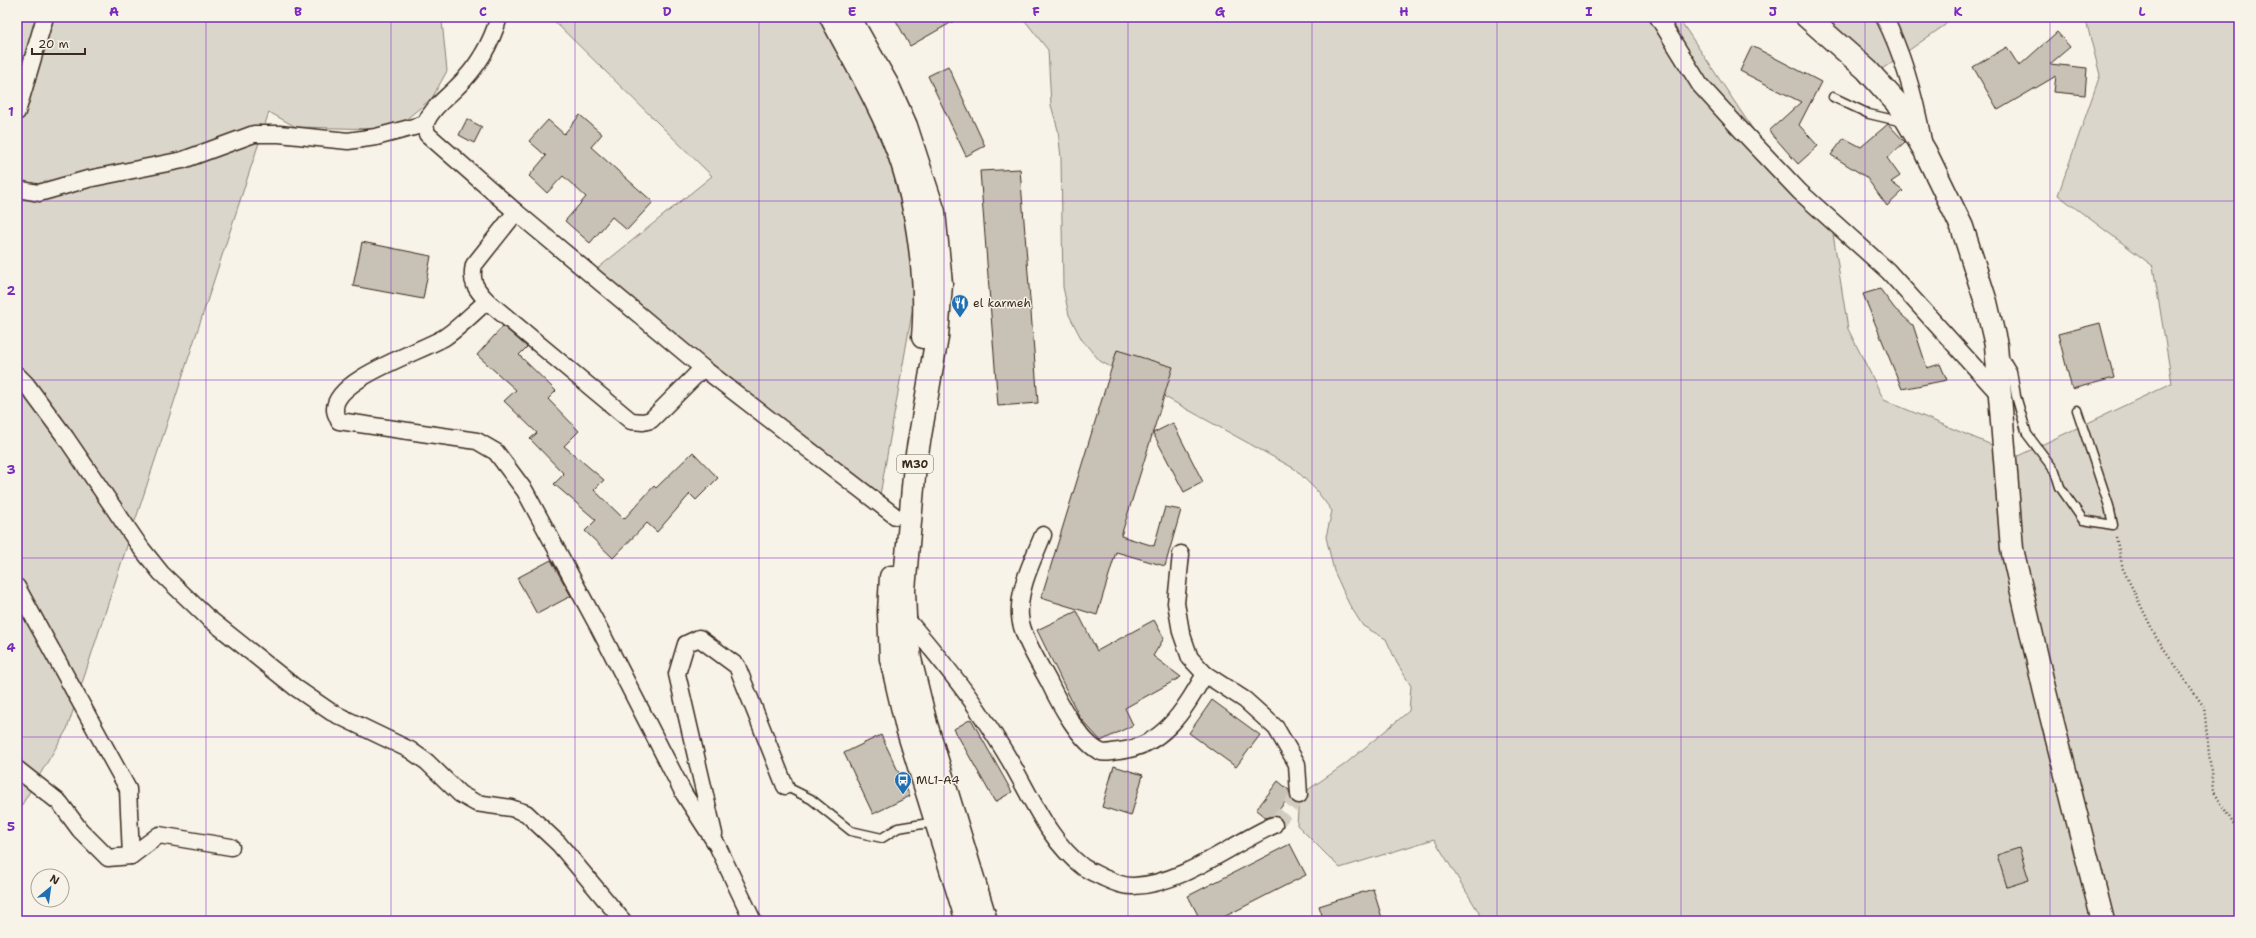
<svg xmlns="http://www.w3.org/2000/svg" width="2256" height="938" font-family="'Shantell Sans',sans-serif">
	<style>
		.green { fill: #dbd6cb; stroke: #8b8074 }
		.building { fill: #c8c1b6; stroke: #3b2a1e }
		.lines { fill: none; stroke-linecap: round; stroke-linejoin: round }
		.minor-tunnel { stroke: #d1cbc0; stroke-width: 16; stroke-dasharray: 16 8; stroke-linecap: butt }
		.service-casing { stroke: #3b2a1e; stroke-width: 11 }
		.minor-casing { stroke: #3b2a1e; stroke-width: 19 }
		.secondary-casing { stroke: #3b2a1e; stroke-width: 25 }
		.motorway-casing { stroke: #3b2a1e; stroke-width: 25 }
		.path { stroke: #3b2a1e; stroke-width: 2.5; stroke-dasharray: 1 3; stroke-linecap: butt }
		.service { stroke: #f7f3e8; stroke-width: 8 }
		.minor { stroke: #f7f3e8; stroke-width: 16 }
		.secondary { stroke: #f7f3e8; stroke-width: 22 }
		.motorway { stroke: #f7f3e8; stroke-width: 22 }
		.grid { fill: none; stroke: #7b2cbf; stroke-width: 1; stroke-opacity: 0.55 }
		.labels { text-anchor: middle; stroke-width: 3; stroke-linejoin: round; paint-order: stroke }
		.shield { fill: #f7f3e8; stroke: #73665b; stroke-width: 1 }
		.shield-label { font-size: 11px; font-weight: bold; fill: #3b2a1e }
		.poi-label { font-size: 12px; fill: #3b2a1e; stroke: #f7f3e8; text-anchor: start }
		.neatline { fill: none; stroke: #7b2cbf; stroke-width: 1.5 }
		.grid-label { font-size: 13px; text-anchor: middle; font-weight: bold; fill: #7b2cbf }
	</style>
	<rect width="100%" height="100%" fill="#f7f3e8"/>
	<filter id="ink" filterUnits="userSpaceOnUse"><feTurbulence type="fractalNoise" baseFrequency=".025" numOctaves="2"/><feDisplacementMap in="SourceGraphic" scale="8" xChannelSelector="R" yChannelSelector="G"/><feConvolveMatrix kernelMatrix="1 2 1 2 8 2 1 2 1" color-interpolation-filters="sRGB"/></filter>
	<g filter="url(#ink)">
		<!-- green -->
		<g class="green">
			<path d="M 17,17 L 436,17 L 442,21 L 447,71 L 432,98 L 404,121 L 379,129 L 296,127 L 269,112 L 67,729 L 17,813 Z"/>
			<path d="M 550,17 L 853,17 L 930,210 L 879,501 L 592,273 L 712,176 Z"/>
			<path d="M 1022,17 L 1678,17 L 1766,149 L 1829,208 L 1848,329 L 1884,400 L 2018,456 L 2172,383 L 2153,266 L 2058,195 L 2100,75 L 2085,17 L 2239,17 L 2239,921 L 1482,921 L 1478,911 L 1434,839 L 1340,868 L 1297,825 L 1299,796 L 1344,765 L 1409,711 L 1411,686 L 1397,663 L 1386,639 L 1363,626 L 1349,604 L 1334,571 L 1326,537 L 1332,511 L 1316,490 L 1295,469 L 1100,361 L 1082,340 L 1069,315 L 1063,287 L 1061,158 L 1058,130 L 1051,105 L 1048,50 Z"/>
			<path d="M 1811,17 L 1951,17 L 1945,25 L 1862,83 Z"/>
		</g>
		<!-- building -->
		<g class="building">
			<path d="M 894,17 L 961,17 L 910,46 Z"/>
			<path d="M 2057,32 L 2070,47 L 2050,64 L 2087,68 L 2085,95 L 2054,92 L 2056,76 L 1998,110 L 1973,67 L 2007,47 L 2019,66 Z"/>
			<path d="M 1752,46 L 1821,82 L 1799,125 L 1818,146 L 1798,164 L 1769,131 L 1801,102 L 1740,71 Z"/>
			<path d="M 948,66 L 985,146 L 966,156 L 928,76 Z"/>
			<path d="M 580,115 L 602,134 L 591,147 L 653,202 L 627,230 L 612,217 L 590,243 L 565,221 L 586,197 L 563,176 L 547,193 L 529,176 L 546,156 L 529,141 L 548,120 L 564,134 Z"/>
			<path d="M 467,119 L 482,127 L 474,143 L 459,135 Z"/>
			<path d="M 1888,124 L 1905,142 L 1887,158 L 1900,176 L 1891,182 L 1903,191 L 1887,206 L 1866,177 L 1831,155 L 1844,138 L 1861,147 Z"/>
			<path d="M 1020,169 L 1038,403 L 998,406 L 980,171 Z"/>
			<path d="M 362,242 L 431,256 L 423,299 L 353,286 Z"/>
			<path d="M 1880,289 L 1895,309 L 1913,325 L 1927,368 L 1940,364 L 1947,380 L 1902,389 L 1863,294 Z"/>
			<path d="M 2100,323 L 2114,378 L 2072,389 L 2058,334 Z"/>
			<path d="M 503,326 L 527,347 L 519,355 L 556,391 L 548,399 L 579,431 L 564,446 L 604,480 L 594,490 L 624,519 L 654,486 L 656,488 L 693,452 L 718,478 L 696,500 L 690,494 L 657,532 L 647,523 L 613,558 L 585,531 L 596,520 L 554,484 L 564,474 L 530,439 L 537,433 L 504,401 L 516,390 L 477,355 Z"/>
			<path d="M 1117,350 L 1173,367 L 1121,536 L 1154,546 L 1165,507 L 1181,510 L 1165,566 L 1116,552 L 1097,615 L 1041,598 Z"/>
			<path d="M 1173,423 L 1203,482 L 1184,492 L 1153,433 Z"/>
			<path d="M 551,560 L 571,596 L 537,614 L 517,578 Z"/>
			<path d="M 1077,611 L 1097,651 L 1154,620 L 1164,638 L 1153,656 L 1181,677 L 1125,708 L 1133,725 L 1101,741 L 1080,718 L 1037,630 Z"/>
			<path d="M 1212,700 L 1260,735 L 1236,767 L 1189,733 Z"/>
			<path d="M 971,719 L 1012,792 L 995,802 L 954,729 Z"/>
			<path d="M 881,735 L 910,796 L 873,814 L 844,753 Z"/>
			<path d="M 1114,766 L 1143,775 L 1131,816 L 1102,807 Z"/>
			<path d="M 1278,781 L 1289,790 L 1290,796 L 1274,816 L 1266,818 L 1256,810 Z"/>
			<path d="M 1290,844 L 1306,875 L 1216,921 L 1201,921 L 1188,896 Z"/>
			<path d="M 2019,848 L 2029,880 L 2007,887 L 1997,855 Z"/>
			<path d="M 1373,889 L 1383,921 L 1324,921 L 1319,906 Z"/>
		</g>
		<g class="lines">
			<!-- minor-tunnel -->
			<path class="minor-tunnel" d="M 1274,825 L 1299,795"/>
			<!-- service casing -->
			<g class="service-casing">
				<g id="service">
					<path d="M 1833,97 L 1869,114 L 1903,122"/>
					<path d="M 2001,359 L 2006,361 L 2012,371 L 2016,396 L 2027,434 L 2055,471 L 2060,487 L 2083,520 L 2113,525 L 2109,506 L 2077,410"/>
					<path d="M 785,786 L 811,799 L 851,831 L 882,838 L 898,828 L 935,822"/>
				</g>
			</g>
			<!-- minor casing -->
			<g class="minor-casing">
				<g id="minor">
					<path d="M 499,17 C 491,44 477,68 457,87 C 444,100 432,108 425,124 L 427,134 L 516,212 L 703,368 L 895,516"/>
					<path d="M 1658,17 L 1700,85 L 1741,130 L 1800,192 L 1888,271 L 1998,393"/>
					<path d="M 1884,17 C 1904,56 1915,98 1923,141"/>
					<path d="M 17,112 L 45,17"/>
					<path d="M 17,189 L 39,193 L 88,179 L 183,160 L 254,134 L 279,134 L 348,141 L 376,137 L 425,124"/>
					<path d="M 487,301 C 476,289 470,282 474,265 L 516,212"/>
					<path d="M 703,368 L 651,420 L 643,422 L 631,421 L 487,301 C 473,313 460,327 445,337 C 423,351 333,379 335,410 C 335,413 338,418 339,421 L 477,441 L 496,452 L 525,491 L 599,628 L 684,794 L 717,845 L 753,921"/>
					<path d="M 17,375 L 26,384 L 66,438 L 141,548 L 161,573 L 207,617 L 296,688 L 331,712 L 410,750 L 427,762 L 460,794 L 476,803 L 511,808 L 526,813 L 559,844 L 623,921"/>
					<path d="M 1043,535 C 1033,560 1018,588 1020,616 C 1021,635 1040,665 1049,682 C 1058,701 1081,744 1101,752 C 1105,754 1114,751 1119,751 C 1164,746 1184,710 1205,674"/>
					<path d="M 1181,554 L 1176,603 L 1181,632 L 1190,658 L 1205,674 L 1245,700 L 1276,728 L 1297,764 L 1299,795"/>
					<path d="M 17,587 L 128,789 L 131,856"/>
					<path d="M 905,617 C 930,647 956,677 978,710 C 990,728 1002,747 1013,766 C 1033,801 1050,842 1083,867 C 1089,871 1096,874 1102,877 C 1111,881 1123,887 1134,886 C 1182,884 1230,845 1274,825"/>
					<path d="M 17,769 L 60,803 L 80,830 L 108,858 L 131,856 L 159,835 L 231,847"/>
					<path d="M 714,834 L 677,674 L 686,644 L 699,638 L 737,666 L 785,786"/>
				</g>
			</g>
			<!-- secondary casing -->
			<g class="secondary-casing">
				<path id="secondary" d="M 1807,17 L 1867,70 L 1896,102 L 1925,151 L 1962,227 L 1986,302 L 1996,345 L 2012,549 L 2045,692 L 2103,921"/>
			</g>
			<!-- motorway casing -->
			<g class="motorway-casing">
				<g id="motorway">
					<path d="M 831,17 C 854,61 881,106 899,154 C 917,204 928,284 923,337"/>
					<path d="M 849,17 L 888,86 L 906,126 L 934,212 L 941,284 L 937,337 L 915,465 L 904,590 L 905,617 L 910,659 L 926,724 L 986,921"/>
					<path d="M 891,577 L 889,612 L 891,659 L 907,728 L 967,921"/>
				</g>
			</g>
			<!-- path -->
			<path class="path" d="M 2116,537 L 2123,569 L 2156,637 L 2204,707 L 2213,790 L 2234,825"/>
			<!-- service -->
			<use href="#service" class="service"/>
			<!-- minor -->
			<use href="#minor" class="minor"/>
			<!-- secondary -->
			<use href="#secondary" class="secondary"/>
			<!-- motorway -->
			<use href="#motorway" class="motorway"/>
		</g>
	</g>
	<!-- grid -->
	<path class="grid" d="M 206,17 L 206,921M 391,17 L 391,921M 575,17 L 575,921M 759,17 L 759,921M 944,17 L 944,921M 1128,17 L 1128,921M 1312,17 L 1312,921M 1497,17 L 1497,921M 1681,17 L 1681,921M 1865,17 L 1865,921M 2050,17 L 2050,921M 17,201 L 2239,201M 17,380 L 2239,380M 17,558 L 2239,558M 17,737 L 2239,737"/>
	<!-- icons -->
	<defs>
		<g id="restaurant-pin" transform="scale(0.9)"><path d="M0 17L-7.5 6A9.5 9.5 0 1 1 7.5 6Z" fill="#1f6fb2" stroke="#f7f3e8"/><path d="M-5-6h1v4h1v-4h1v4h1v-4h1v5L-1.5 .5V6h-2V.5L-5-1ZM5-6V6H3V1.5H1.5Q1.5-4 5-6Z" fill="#fff"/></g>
		<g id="bus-pin" transform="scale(0.9)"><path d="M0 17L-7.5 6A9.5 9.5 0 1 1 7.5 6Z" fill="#1f6fb2" stroke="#f7f3e8"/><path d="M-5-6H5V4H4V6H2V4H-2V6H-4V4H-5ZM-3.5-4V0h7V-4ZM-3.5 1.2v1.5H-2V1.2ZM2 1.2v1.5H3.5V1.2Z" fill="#fff"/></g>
	</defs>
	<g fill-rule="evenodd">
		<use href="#restaurant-pin" x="960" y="303"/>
		<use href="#bus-pin" x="903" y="780"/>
	</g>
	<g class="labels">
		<!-- shield labels -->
		<rect class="shield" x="897" y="455" width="36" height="18" rx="3"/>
		<g class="shield-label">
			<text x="915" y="468">M30</text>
		</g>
		<!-- poi labels -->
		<g class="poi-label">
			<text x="973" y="307">el karmeh</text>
			<text x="916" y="784">ML1-A4</text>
		</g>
	</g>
	<!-- margin -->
	<rect width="2256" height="938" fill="none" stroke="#f7f3e8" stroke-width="44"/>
	<!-- north arrow -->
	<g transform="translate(50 888) rotate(29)"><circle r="19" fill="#f7f3e8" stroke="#aca397"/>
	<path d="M0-3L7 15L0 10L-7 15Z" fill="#1f6fb2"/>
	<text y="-6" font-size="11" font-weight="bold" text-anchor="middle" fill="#3b2a1e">N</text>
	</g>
	<!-- scale -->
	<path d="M32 48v6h53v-6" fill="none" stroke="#3b2a1e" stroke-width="2"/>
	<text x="38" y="48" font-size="12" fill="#3b2a1e" stroke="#f7f3e8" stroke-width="3" paint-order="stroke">20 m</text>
	<rect x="22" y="22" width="2212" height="894" class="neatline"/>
	<g class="grid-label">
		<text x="114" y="16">A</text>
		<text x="298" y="16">B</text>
		<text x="483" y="16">C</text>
		<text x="667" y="16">D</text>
		<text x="852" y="16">E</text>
		<text x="1036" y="16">F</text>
		<text x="1220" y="16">G</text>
		<text x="1404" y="16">H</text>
		<text x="1589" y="16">I</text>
		<text x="1773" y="16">J</text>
		<text x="1958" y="16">K</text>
		<text x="2142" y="16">L</text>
		<text x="11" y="116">1</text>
		<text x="11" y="295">2</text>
		<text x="11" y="474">3</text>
		<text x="11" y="652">4</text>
		<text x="11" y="831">5</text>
	</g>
</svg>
